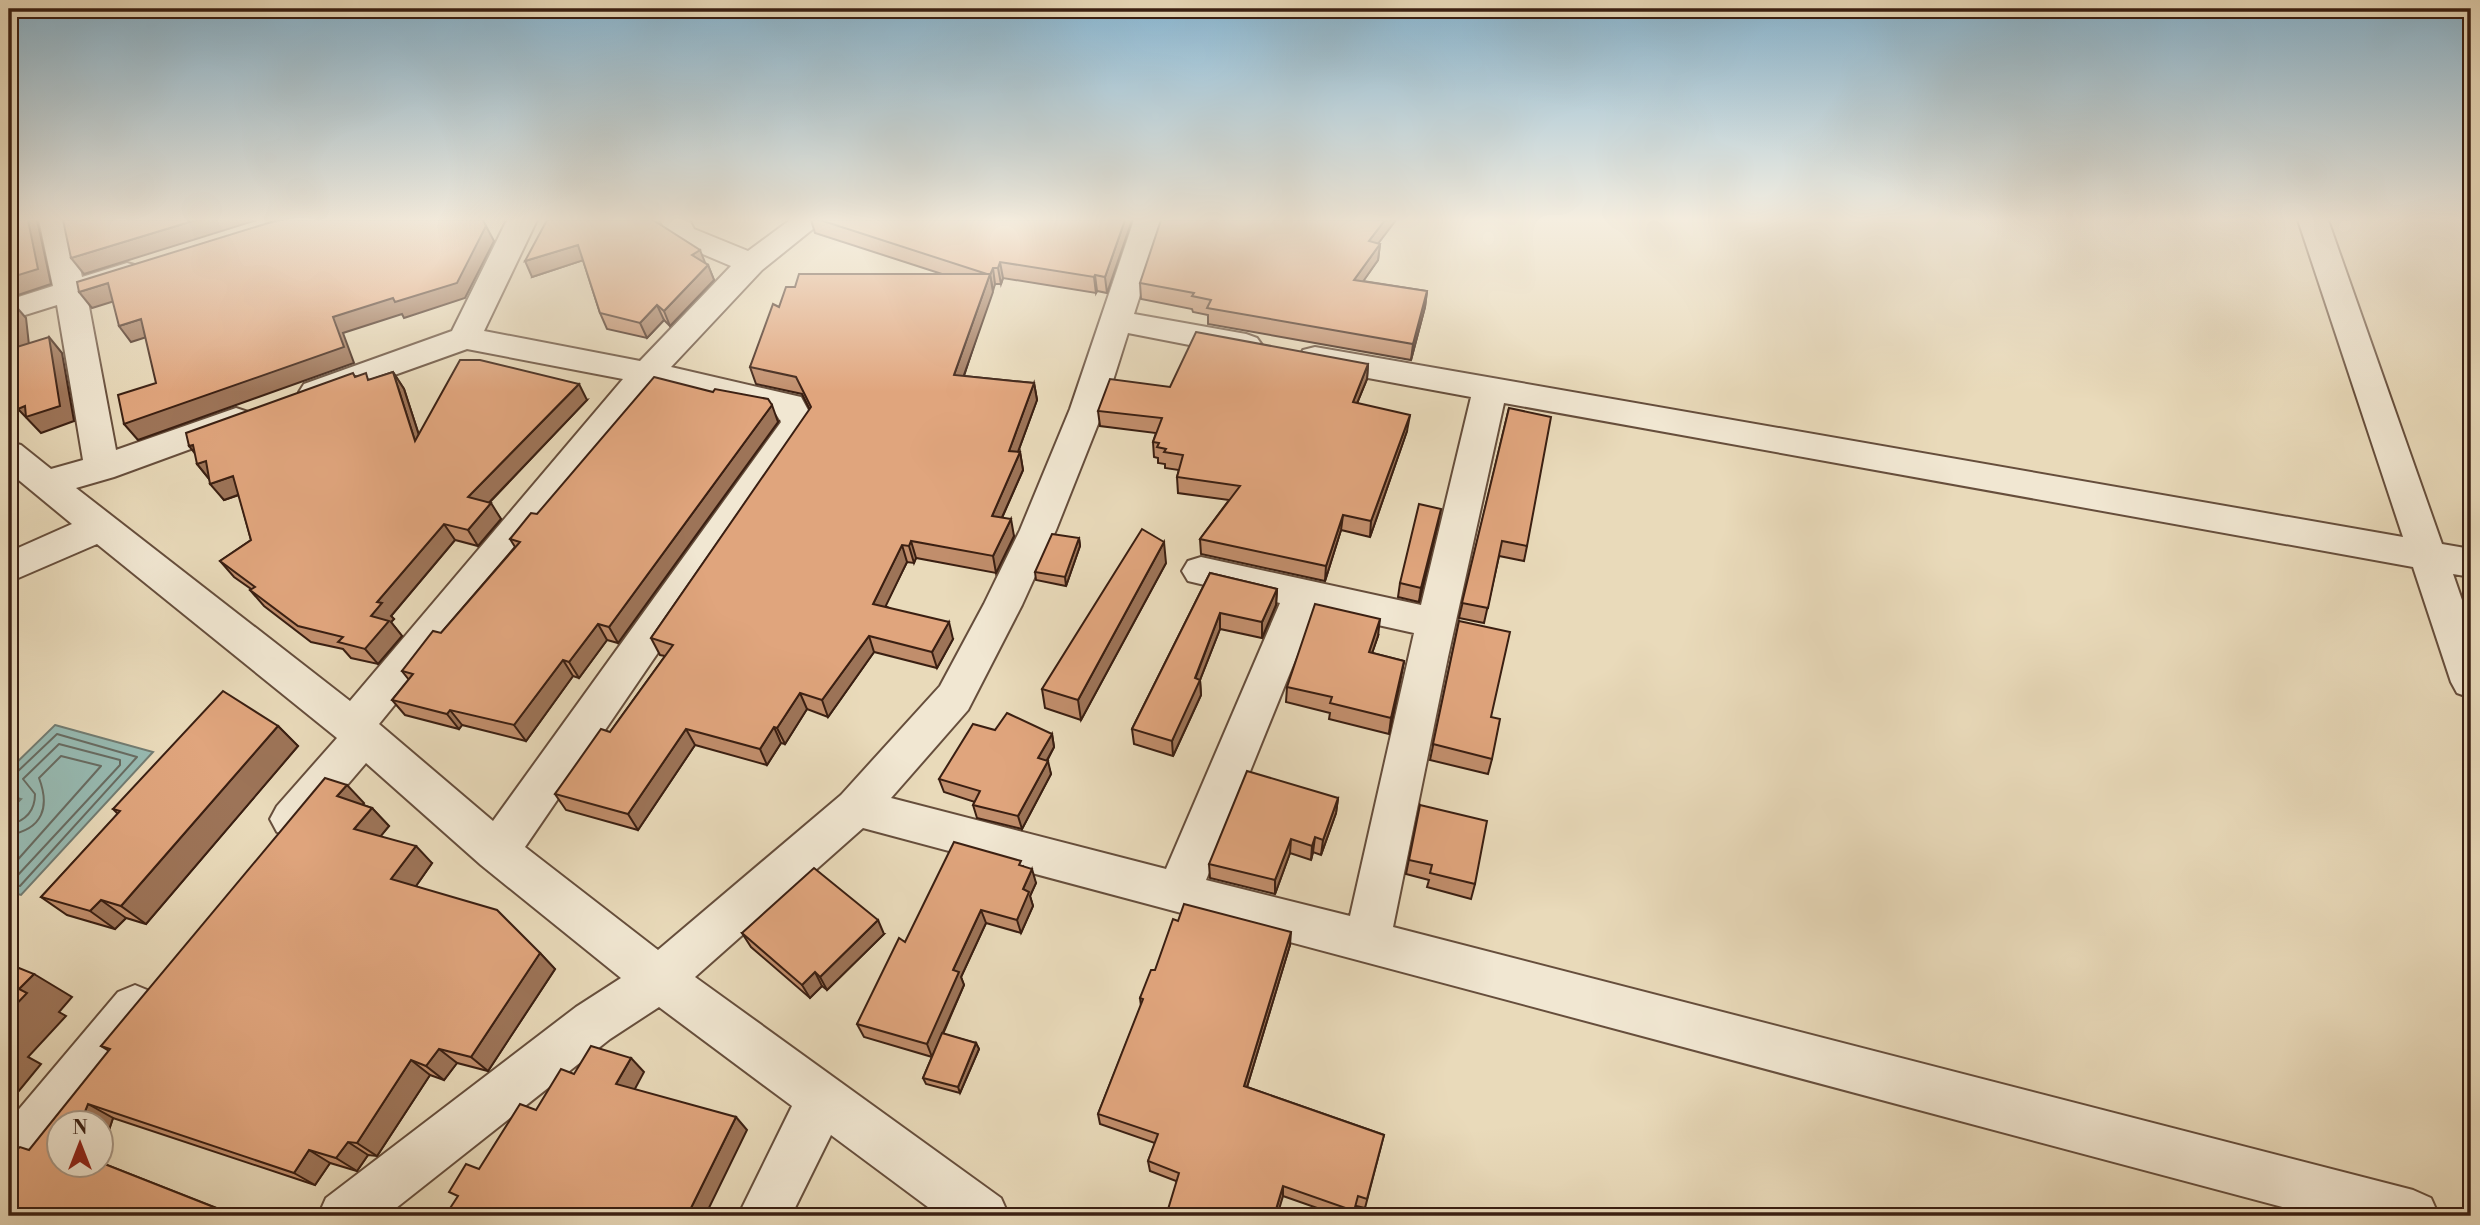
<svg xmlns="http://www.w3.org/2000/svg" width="2480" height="1225" font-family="'Libre Bodoni',serif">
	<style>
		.water { fill: #97bab2; stroke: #727c72; stroke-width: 2 }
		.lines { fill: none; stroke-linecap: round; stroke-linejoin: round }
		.shore { stroke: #686c62; stroke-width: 2 }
		.minor-casing { stroke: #664e3c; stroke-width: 4 }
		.minor { fill: #f1e7d2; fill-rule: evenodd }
		.wall { fill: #c18e6c; stroke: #3a1f12; stroke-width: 2 }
		.shaded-wall { fill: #9d7458; stroke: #3a1f12; stroke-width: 2 }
		.building { fill: #e0a57d; stroke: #3a1f12; stroke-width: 2 }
	</style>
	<rect width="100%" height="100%" fill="#e9daba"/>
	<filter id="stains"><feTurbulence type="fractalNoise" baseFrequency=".00286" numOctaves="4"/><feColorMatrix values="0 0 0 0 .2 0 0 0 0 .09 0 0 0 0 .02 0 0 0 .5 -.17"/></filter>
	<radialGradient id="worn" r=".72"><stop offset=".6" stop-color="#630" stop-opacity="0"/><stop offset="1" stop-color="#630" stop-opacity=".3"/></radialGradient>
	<!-- water -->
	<path class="water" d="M 55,725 L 153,752 L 21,895 L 9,892 L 9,811 L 21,799 L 9,796 L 9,770 Z"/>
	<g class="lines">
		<!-- shore -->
		<g class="shore">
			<path d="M 9,775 L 16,773 L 57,734 L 137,757 L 20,886 L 9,885"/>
			<path d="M 9,825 C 25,821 35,811 35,794 L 23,779 L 59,744 L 120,760 L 120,765 L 17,876 L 9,877"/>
			<path d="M 9,835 C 43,829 50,807 39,778 L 61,756 L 101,766 L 13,865 L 9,866"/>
		</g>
		<!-- minor casing -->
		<g class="minor-casing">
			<g id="minor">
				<path d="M 39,220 L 69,220 L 82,277 L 127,263 L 138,266 L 142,273 L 138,280 L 87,296 L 116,450 L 236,408 L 248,412 L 253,420 L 248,428 L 114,477 L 76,488 L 350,701 L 623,379 L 467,349 L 316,403 L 304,400 L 299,392 L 304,384 L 452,331 L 507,220 L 537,220 L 484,331 L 640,361 L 731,266 L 672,241 L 660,220 L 689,220 L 694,229 L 748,251 L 790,220 L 824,220 L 762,270 L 671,367 L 801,397 L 815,423 L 525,847 L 658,950 L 841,795 L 940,686 L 984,604 L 1020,530 L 1070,409 L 1134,220 L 1164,220 L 1134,314 L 1246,334 L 1257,338 L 1262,345 L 1257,352 L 1246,356 L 1128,333 L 1104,409 L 1056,530 L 1022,605 L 968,710 L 891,798 L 1166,869 L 1280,603 L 1188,581 L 1182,571 L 1188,561 L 1201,557 L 1421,605 L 1471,397 L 1303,366 L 1299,358 L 1303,350 L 1315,347 L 2403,537 L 2298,220 L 2328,220 L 2442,544 L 2471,549 L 2471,577 L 2453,574 L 2471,626 L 2471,698 L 2457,693 L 2451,682 L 2413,567 L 1504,403 L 1448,657 L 1393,927 L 2413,1190 L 2431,1198 L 2439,1216 L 2316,1216 L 863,828 L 695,977 L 1001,1198 L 1009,1216 L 940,1216 L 831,1135 L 791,1216 L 738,1216 L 792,1106 L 659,1007 L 610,1039 L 386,1216 L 318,1216 L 326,1198 L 576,1007 L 621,978 L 481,865 L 366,763 L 307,832 L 292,838 L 277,832 L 270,819 L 277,806 L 337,738 L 97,544 L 9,582 L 9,552 L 72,524 L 9,472 L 9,442 L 21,445 L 51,469 L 83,460 L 57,305 L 9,320 L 9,300 L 53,286 ZM 655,386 L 776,414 L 781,422 L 493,821 L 379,724 ZM 1315,611 L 1414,633 L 1350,916 L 1206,880 Z"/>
				<path d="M 135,985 L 152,992 L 159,1008 L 152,1024 L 71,1124 L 60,1124 C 60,1150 32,1177 9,1185 L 9,1121 L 118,992 Z"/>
			</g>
		</g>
		<!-- minor -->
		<use href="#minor" class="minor"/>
	</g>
	<!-- wall -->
	<g class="wall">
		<path d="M 547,220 L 705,263 L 708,265 L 714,280 L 670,326 L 664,320 L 647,338 L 607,329 L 600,313 L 583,260 L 532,277 Z"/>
		<path d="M 811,220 L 1132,220 L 1107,293 L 1097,291 L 1096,293 L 1003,278 L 1001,284 L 995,284 L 992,290 L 964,376 L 1034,383 L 1037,400 L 1018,452 L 1020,452 L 1023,470 L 1002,518 L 1014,536 L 996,573 L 916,558 L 914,563 L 907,562 L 885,606 L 953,639 L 937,668 L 874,652 L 828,717 L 807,709 L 785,744 L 781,743 L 767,765 L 695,745 L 638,830 L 566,810 L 555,794 L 610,732 L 665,656 L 660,655 L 651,638 L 810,410 L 802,394 L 756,384 L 750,367 L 779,307 L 795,287 L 942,274 L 815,233 Z"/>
		<path d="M 1378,243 L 1380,244 L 1378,260 L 1363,281 L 1427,291 L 1425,307 L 1411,360 L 1208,324 L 1208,315 L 1193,312 L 1192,309 L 1141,299 L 1140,283 Z"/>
		<path d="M 1368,364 L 1367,379 L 1357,403 L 1407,431 L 1370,537 L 1341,530 L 1325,581 L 1201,554 L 1200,539 L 1229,500 L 1178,493 L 1177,477 L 1179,470 L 1165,468 L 1165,464 L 1158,463 L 1158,458 L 1154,457 L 1153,442 L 1156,433 L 1100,426 L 1098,411 L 1170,387 Z"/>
		<path d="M 393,372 L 404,389 L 419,435 L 587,400 L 489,503 L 501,519 L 478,546 L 455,540 L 391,616 L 394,619 L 391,622 L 402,636 L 378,664 L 351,658 L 343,649 L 311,642 L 264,606 L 250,590 L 251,589 L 234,577 L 220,561 L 251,540 L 239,495 L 224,500 L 209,479 L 197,464 L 355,376 L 370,380 Z"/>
		<path d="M 1509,408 L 1527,546 L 1524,561 L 1499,556 L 1484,623 L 1459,618 Z"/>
		<path d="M 778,422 L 618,643 L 607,640 L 579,678 L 573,676 L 526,741 L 462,725 L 459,729 L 405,715 L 392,700 L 409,680 L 402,671 L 441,633 L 515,547 L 510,539 L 537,514 Z"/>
		<path d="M 1438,523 L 1419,602 L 1398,597 L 1400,583 Z"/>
		<path d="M 1079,538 L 1080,546 L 1066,586 L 1036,580 L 1035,572 Z"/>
		<path d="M 1166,563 L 1081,720 L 1045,708 L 1042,689 Z"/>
		<path d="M 1210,573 L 1277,589 L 1276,605 L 1262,638 L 1220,629 L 1200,680 L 1201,695 L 1173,756 L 1134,744 L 1132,729 Z"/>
		<path d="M 1459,621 L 1491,717 L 1492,759 L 1488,774 L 1430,760 Z"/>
		<path d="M 1378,636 L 1372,653 L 1404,661 L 1389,734 L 1329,719 L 1330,713 L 1286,702 L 1287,687 Z"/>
		<path d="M 278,726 L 298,746 L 146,924 L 126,918 L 115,929 L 67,915 L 41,897 L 118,814 L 113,809 Z"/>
		<path d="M 995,730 L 1052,734 L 1054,747 L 1047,761 L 1051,774 L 1022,829 L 977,818 L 973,805 L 975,802 L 944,792 L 939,779 Z"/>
		<path d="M 1338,798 L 1336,813 L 1321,855 L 1313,852 L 1311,860 L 1290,853 L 1275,894 L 1210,878 L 1209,864 Z"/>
		<path d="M 364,803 L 363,805 L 372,808 L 389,826 L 380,836 L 432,863 L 416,886 L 540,953 L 555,969 L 488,1071 L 457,1063 L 444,1080 L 430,1075 L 377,1156 L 368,1155 L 357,1171 L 330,1163 L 315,1185 L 113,1118 L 102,1151 L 102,1124 L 60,1166 L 102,1163 L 237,1216 L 9,1216 L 109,1051 L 101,1046 Z"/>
		<path d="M 1420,805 L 1475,884 L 1471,899 L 1427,887 L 1429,880 L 1406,874 Z"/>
		<path d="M 1023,866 L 1036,883 L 1030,896 L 1033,906 L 1021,933 L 986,923 L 961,977 L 964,985 L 943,1034 L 976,1043 L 979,1049 L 960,1093 L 926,1084 L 923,1078 L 932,1057 L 864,1037 L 857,1024 L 905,942 Z"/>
		<path d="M 742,933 L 884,934 L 827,990 L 822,986 L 810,998 L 751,947 Z"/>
		<path d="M 1290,945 L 1247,1087 L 1384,1135 L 1365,1208 L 1356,1206 L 1353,1216 L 1340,1216 L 1283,1196 L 1176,1181 L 1150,1171 L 1148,1161 L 1155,1143 L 1100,1124 L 1098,1114 L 1141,1006 L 1140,998 L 1155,970 Z"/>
	</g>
	<!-- shaded-wall -->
	<g class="shaded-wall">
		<path d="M 28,220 L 37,220 L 51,284 L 9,298 L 9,278 Z"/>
		<path d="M 196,220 L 257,220 L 84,274 L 71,258 Z"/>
		<path d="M 1125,220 L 1132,220 L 1107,293 L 1105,277 Z"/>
		<path d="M 1385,220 L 1396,220 L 1368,257 L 1369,241 Z"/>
		<path d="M 486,226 L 494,241 L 465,298 L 404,318 L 402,314 L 343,333 L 354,363 L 138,440 L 124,424 L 333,317 Z"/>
		<path d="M 1380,244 L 1378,260 L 1353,296 L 1354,280 Z"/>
		<path d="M 578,245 L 584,260 L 532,277 L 525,261 Z"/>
		<path d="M 700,250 L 706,265 L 692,255 Z"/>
		<path d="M 1000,262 L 1003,278 L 1001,284 L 998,268 Z"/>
		<path d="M 708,265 L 714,280 L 670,326 L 664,311 Z"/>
		<path d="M 993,268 L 995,284 L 993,291 L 990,275 Z"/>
		<path d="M 990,274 L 993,292 L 958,392 L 954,375 Z"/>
		<path d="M 1095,275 L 1097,291 L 1096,293 L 1094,277 Z"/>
		<path d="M 108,283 L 121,299 L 92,308 L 79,292 Z"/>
		<path d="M 1427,291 L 1425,307 L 1411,360 L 1413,344 Z"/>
		<path d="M 12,302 L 26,318 L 31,363 L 17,347 Z"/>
		<path d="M 657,305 L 664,320 L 647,338 L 640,323 Z"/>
		<path d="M 141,319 L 153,335 L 131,342 L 119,326 Z"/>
		<path d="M 49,337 L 62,353 L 74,421 L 41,433 L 18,409 Z"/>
		<path d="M 9,360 L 11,360 L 25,375 L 9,380 Z"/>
		<path d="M 1368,364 L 1367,379 L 1351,418 L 1353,402 Z"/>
		<path d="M 393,372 L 404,389 L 426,457 L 415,441 Z"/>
		<path d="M 1034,383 L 1037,400 L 1012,468 L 1009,451 Z"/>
		<path d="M 579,384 L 587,400 L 479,513 L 468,497 Z"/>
		<path d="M 772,405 L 778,422 L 618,643 L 609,627 Z"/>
		<path d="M 1410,415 L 1407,431 L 1370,537 L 1371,521 Z"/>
		<path d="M 193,445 L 220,477 L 210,480 L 197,464 L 202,462 L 189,446 Z"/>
		<path d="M 1020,452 L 1023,470 L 995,533 L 992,516 Z"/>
		<path d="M 233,476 L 246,492 L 224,500 L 210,484 Z"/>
		<path d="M 491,503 L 501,519 L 478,546 L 468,530 Z"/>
		<path d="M 1441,509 L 1438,523 L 1419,602 L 1421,588 Z"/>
		<path d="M 1343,515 L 1341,530 L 1325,581 L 1326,566 Z"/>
		<path d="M 1011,519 L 1014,536 L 996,573 L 993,556 Z"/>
		<path d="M 444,524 L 455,540 L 391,616 L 394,619 L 391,622 L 402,636 L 378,664 L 365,649 L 371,616 L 377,602 Z"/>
		<path d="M 1079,538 L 1080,546 L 1066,586 L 1065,577 Z"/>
		<path d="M 911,541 L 916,558 L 914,563 L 909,546 Z"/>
		<path d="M 1164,542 L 1166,563 L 1081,720 L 1078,700 Z"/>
		<path d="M 902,545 L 907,562 L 879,620 L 873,604 Z"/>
		<path d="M 1277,589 L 1276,605 L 1262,638 L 1262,622 Z"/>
		<path d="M 1220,613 L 1220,629 L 1200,680 L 1201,695 L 1173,756 L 1172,741 Z"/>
		<path d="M 1380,619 L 1378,636 L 1367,668 L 1369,652 Z"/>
		<path d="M 949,622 L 953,639 L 937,668 L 932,652 Z"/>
		<path d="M 598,624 L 607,640 L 579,678 L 569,662 Z"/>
		<path d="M 869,636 L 874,652 L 828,717 L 822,700 Z"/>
		<path d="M 563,660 L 573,676 L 526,741 L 514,725 Z"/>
		<path d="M 1404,661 L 1401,677 L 1389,734 L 1391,718 Z"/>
		<path d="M 800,693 L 807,709 L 785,744 L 777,728 Z"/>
		<path d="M 450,710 L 462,725 L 459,729 L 447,714 Z"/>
		<path d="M 278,726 L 298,746 L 146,924 L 121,906 Z"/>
		<path d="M 774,727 L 781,743 L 767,765 L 760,749 Z"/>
		<path d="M 686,729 L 695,745 L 638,830 L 628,814 Z"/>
		<path d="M 1052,734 L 1054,747 L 1041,771 L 1038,758 Z"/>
		<path d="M 1048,761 L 1051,774 L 1022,829 L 1018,816 Z"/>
		<path d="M 347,785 L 364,803 L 355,814 L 337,796 Z"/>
		<path d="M 1338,798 L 1336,813 L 1321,855 L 1323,840 Z"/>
		<path d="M 372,808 L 389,826 L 372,847 L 354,829 Z"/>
		<path d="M 1315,837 L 1313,852 L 1311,860 L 1312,846 Z"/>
		<path d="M 1291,839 L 1290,853 L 1275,894 L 1275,880 Z"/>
		<path d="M 416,846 L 432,863 L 409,896 L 391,879 Z"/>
		<path d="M 1032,869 L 1036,883 L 1030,896 L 1033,906 L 1021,933 L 1017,920 L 1023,889 Z"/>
		<path d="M 101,900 L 126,918 L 115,929 L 90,911 Z"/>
		<path d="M 981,910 L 986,923 L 961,977 L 964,985 L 932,1057 L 927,1044 L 953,970 Z"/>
		<path d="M 878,920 L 884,934 L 827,990 L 820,977 Z"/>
		<path d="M 1291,932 L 1290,945 L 1244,1097 L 1244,1086 Z"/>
		<path d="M 540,953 L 555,969 L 488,1071 L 471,1057 Z"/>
		<path d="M 815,972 L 822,986 L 810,998 L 802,985 Z"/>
		<path d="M 34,974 L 72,997 L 59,1012 L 66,1016 L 28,1057 L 41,1064 L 9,1103 L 9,1012 L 19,989 Z"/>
		<path d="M 976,1043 L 979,1049 L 960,1093 L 958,1087 Z"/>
		<path d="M 439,1049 L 457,1063 L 444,1080 L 426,1066 Z"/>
		<path d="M 631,1058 L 644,1072 L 630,1098 L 616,1084 Z"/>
		<path d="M 411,1060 L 430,1075 L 377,1156 L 357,1143 Z"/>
		<path d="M 88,1104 L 113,1118 L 102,1151 L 102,1124 L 80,1124 Z"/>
		<path d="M 736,1117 L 747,1130 L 705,1216 L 687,1216 Z"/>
		<path d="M 348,1142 L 368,1155 L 357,1171 L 336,1158 Z"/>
		<path d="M 309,1150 L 330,1163 L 315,1185 L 294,1173 Z"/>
		<path d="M 1283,1186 L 1283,1196 L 1277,1216 L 1274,1216 Z"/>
	</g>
	<!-- building -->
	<g class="building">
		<path d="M 9,220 L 28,220 L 38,269 L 9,278 Z"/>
		<path d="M 63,220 L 196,220 L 71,258 Z"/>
		<path d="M 278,220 L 483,220 L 486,226 L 457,283 L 395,302 L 393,298 L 333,317 L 344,347 L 124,424 L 118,395 L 156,383 L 141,319 L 119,326 L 108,283 L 79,292 L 77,282 Z"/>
		<path d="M 547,220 L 653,220 L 700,250 L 692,255 L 708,265 L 664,311 L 657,305 L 640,323 L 600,313 L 578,245 L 525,261 Z"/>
		<path d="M 820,220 L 1125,220 L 1105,277 L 1095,275 L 1094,277 L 1000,262 L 998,268 L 993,268 L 990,275 Z"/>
		<path d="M 1161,220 L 1385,220 L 1369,241 L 1380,244 L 1354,280 L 1427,291 L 1413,344 L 1207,308 L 1211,300 L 1192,296 L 1194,293 L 1140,283 Z"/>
		<path d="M 799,274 L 990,274 L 954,375 L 1034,383 L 1009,451 L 1020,452 L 992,516 L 1011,519 L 993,556 L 911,541 L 909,546 L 902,545 L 873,604 L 949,622 L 932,652 L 869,636 L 822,700 L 800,693 L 777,728 L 774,727 L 760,749 L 686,729 L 628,814 L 555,794 L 601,729 L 610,732 L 673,645 L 651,638 L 811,407 L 796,377 L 750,367 L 773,304 L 779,307 L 786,287 L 795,287 Z"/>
		<path d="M 12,302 L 17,347 L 49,337 L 60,406 L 26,417 L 25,406 L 18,409 L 11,360 L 9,360 L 9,303 Z"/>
		<path d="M 1196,332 L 1368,364 L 1353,402 L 1410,415 L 1371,521 L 1343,515 L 1326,566 L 1200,539 L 1240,486 L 1177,477 L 1183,455 L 1164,452 L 1166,449 L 1157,447 L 1159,443 L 1153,442 L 1162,418 L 1098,411 L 1110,379 L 1170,387 Z"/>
		<path d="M 460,360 L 480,360 L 579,384 L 468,497 L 491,503 L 468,530 L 444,524 L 377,602 L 382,603 L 371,616 L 389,621 L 365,649 L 338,642 L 343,637 L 298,626 L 250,590 L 255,587 L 220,561 L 251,540 L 233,476 L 210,484 L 206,461 L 197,464 L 193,445 L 189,446 L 186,433 L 353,373 L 355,377 L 366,373 L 368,380 L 393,372 L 415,441 Z"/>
		<path d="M 654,377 L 713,392 L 715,389 L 768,399 L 772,405 L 609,627 L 598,624 L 569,662 L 563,660 L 514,725 L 450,710 L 447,714 L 392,700 L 413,674 L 402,671 L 433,631 L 441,633 L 520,542 L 510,539 L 531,513 L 537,514 Z"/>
		<path d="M 1509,408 L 1551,417 L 1527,546 L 1502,541 L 1488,608 L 1462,603 Z"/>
		<path d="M 1419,504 L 1441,509 L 1421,588 L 1400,583 Z"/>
		<path d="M 1142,529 L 1164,542 L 1078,700 L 1042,689 Z"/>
		<path d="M 1052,534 L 1079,538 L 1065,577 L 1035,572 Z"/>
		<path d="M 1210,573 L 1277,589 L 1262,622 L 1220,613 L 1195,678 L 1200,680 L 1172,741 L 1132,729 Z"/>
		<path d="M 1315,604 L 1380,619 L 1369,652 L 1404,661 L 1391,718 L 1330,703 L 1332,697 L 1287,687 Z"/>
		<path d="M 1459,621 L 1510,632 L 1491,717 L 1500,719 L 1492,759 L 1433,744 Z"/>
		<path d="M 223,691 L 278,726 L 121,906 L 101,900 L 90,911 L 41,897 L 120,811 L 113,809 Z"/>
		<path d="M 1007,713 L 1052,734 L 1038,758 L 1048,761 L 1018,816 L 973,805 L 980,791 L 939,779 L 973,724 L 995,730 Z"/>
		<path d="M 1247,771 L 1338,798 L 1323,840 L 1315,837 L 1312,846 L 1291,839 L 1275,880 L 1209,864 Z"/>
		<path d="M 325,778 L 347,785 L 337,796 L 372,808 L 354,829 L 416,846 L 391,879 L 497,910 L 540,953 L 471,1057 L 439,1049 L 426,1066 L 411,1060 L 357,1143 L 348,1142 L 336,1158 L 309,1150 L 294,1173 L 88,1104 L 80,1124 L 60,1124 L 60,1166 L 102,1166 L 102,1163 L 234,1215 L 232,1216 L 9,1216 L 9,1156 L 20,1147 L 29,1150 L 110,1049 L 101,1046 Z"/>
		<path d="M 1420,805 L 1487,821 L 1475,884 L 1430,873 L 1432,865 L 1409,860 Z"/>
		<path d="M 954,842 L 1021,861 L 1019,865 L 1032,869 L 1023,889 L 1029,892 L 1017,920 L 981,910 L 953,970 L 959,972 L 927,1044 L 857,1024 L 899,938 L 905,942 Z"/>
		<path d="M 814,868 L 878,920 L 820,977 L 815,972 L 802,985 L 742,933 Z"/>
		<path d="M 1184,904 L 1291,932 L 1244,1086 L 1384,1135 L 1367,1199 L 1358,1196 L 1354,1211 L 1283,1186 L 1274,1216 L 1166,1216 L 1179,1173 L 1148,1161 L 1158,1134 L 1098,1114 L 1143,999 L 1140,998 L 1151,970 L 1155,970 L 1173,919 L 1178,921 Z"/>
		<path d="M 9,964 L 34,974 L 19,989 L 27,993 L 9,1012 Z"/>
		<path d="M 942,1033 L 976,1043 L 958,1087 L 923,1078 Z"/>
		<path d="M 591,1046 L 631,1058 L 616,1084 L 736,1117 L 687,1216 L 445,1216 L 458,1196 L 449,1192 L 466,1164 L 479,1169 L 520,1104 L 536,1110 L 561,1069 L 574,1074 Z"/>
	</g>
	<!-- sky -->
	<linearGradient id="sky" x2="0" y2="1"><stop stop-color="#87b6d2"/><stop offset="0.56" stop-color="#f5eee0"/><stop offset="1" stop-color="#f5eee0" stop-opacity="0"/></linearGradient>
	<rect width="2480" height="392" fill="url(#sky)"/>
	<!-- margin -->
	<rect width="2480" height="1225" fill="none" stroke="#e9daba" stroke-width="35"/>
	<rect x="10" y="10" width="2459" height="1204" fill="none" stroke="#3a1f12" stroke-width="3.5"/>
	<rect x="18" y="18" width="2445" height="1190" fill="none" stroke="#3a1f12" stroke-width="2"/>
	<!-- north arrow -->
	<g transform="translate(80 1144)"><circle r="33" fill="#f1e7d2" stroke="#a89785" stroke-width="2"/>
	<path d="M0-5L12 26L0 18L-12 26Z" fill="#8f2418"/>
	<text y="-10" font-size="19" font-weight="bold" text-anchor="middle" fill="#3a1f12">N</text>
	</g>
	<rect width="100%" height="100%" filter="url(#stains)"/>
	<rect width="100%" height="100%" fill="url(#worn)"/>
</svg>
